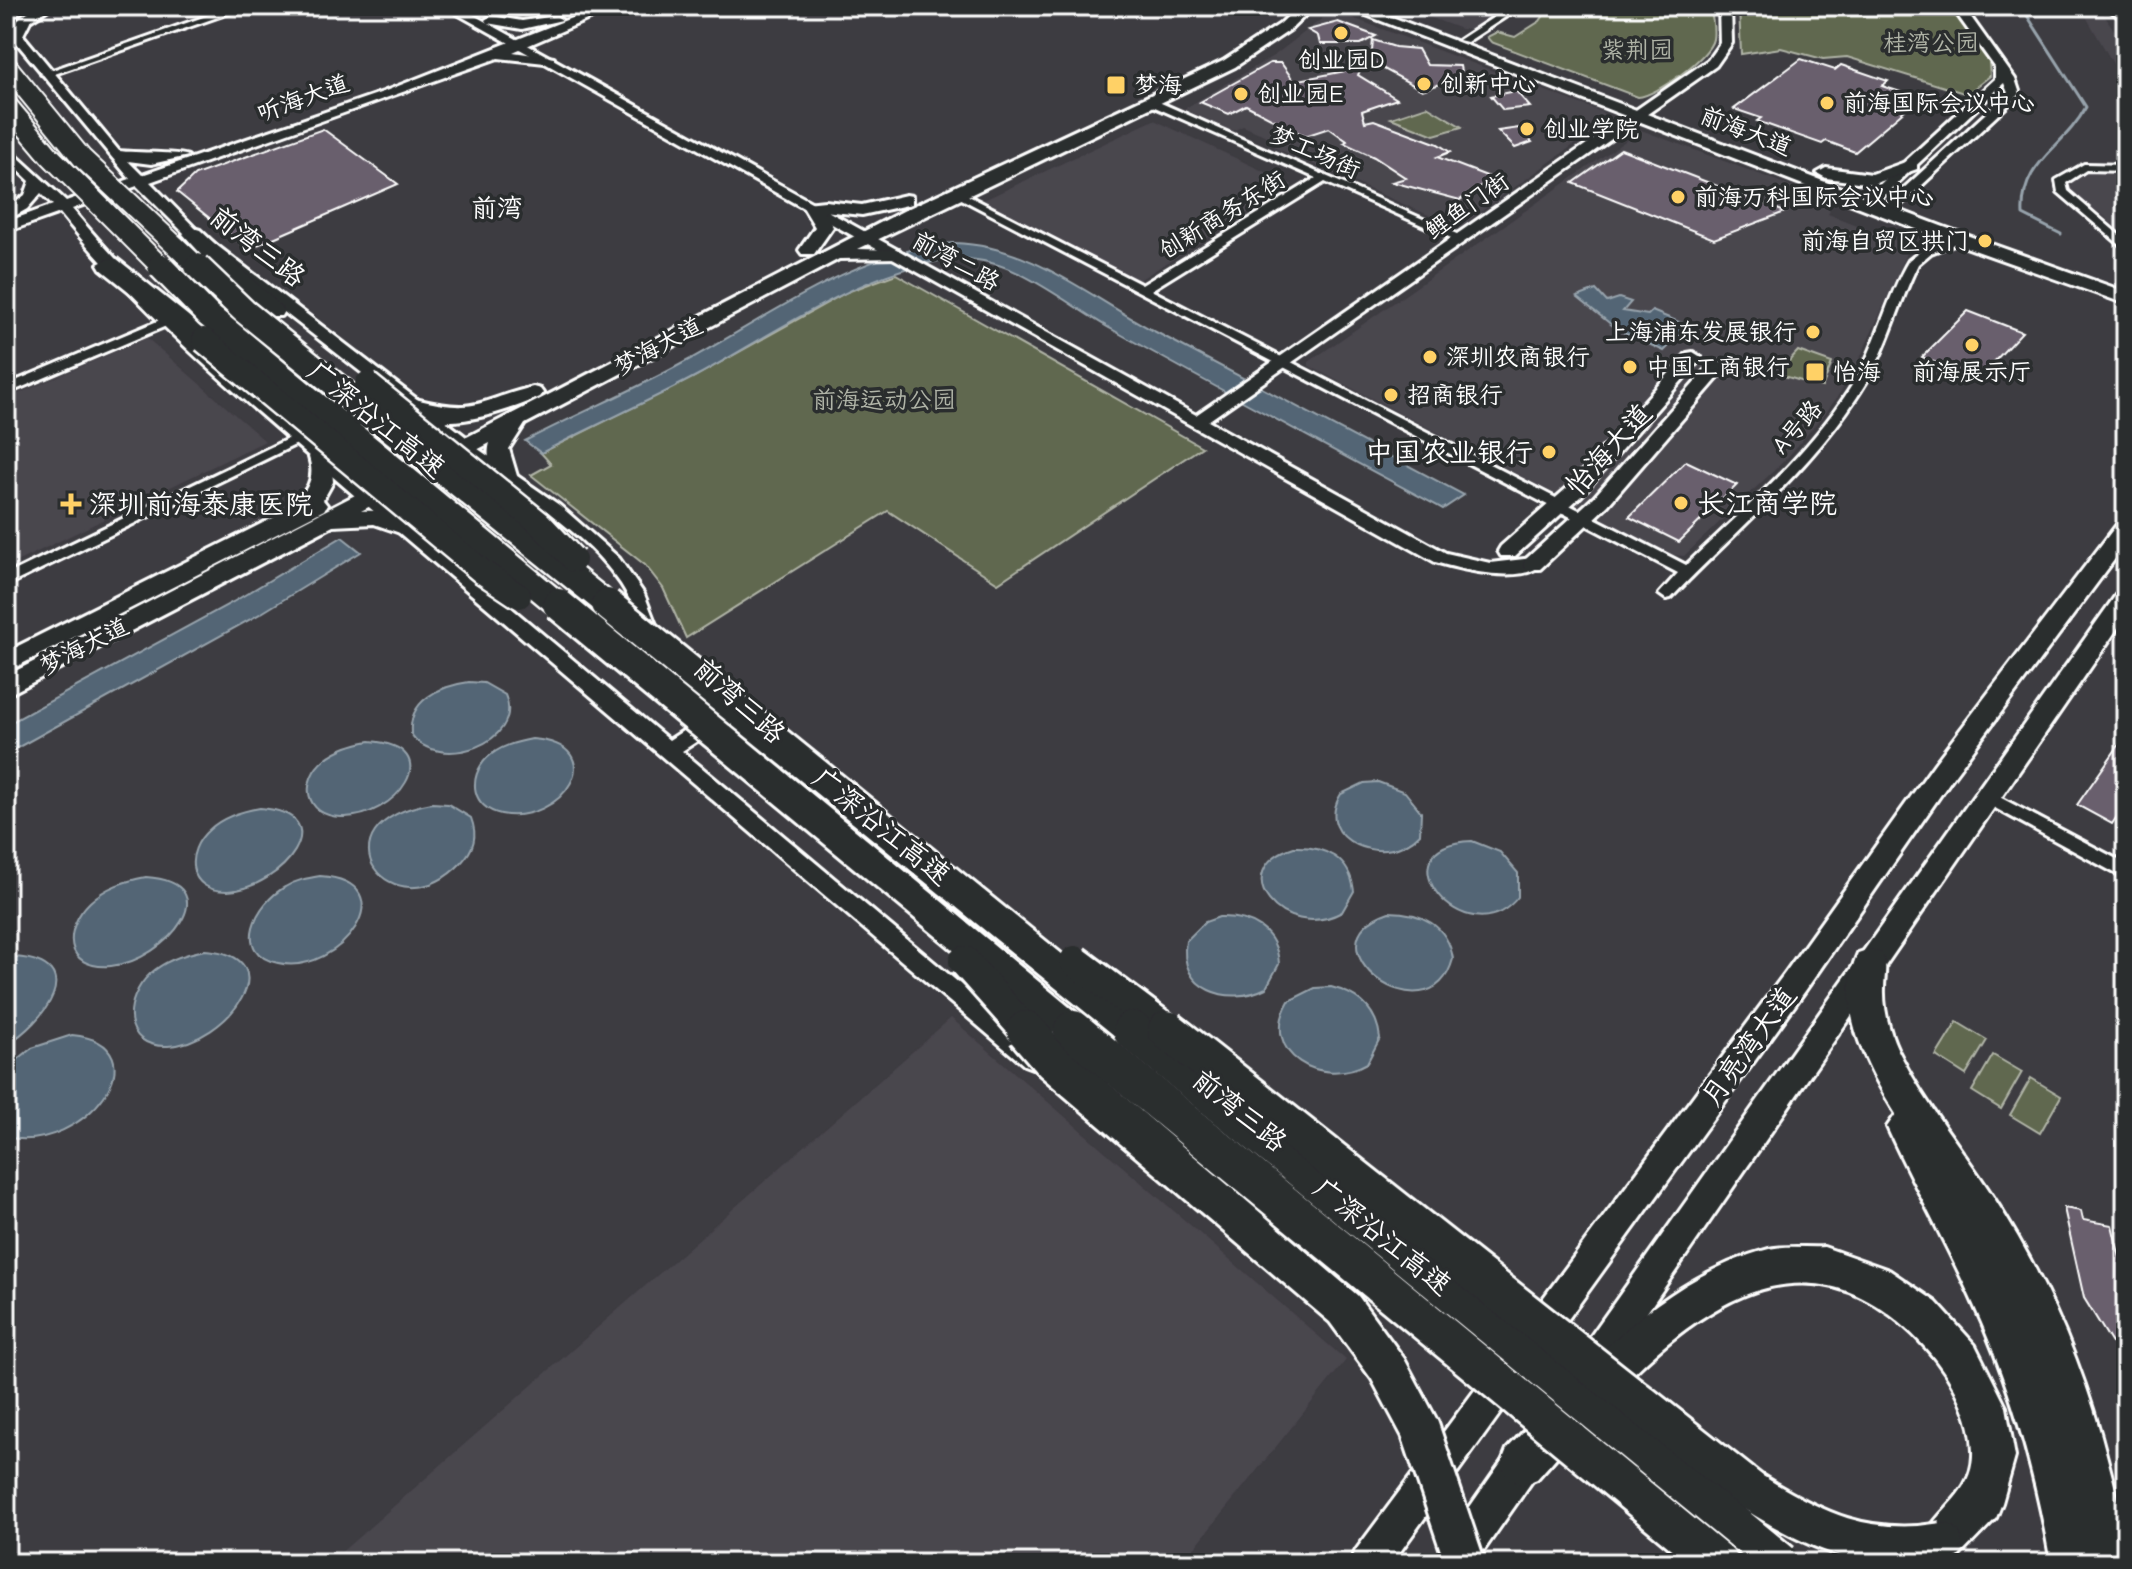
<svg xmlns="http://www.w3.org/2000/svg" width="2132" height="1569" font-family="'Comic Neue','LXGW WenKai TC',sans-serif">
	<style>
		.built { fill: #4a464e }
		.green { fill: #61684f; stroke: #b0b4a7; stroke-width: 2 }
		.water { fill: #526575; stroke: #97a3ac; stroke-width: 2 }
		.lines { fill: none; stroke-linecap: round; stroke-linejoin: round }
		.stream { stroke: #97a3ac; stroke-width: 3 }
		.building { fill: #695e6d; stroke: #fff; stroke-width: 2 }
		.minor-casing { stroke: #fff; stroke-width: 6 }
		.tertiary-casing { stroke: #fff; stroke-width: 6 }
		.secondary-casing { stroke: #fff; stroke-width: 6 }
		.primary-casing { stroke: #fff; stroke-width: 6 }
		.motorway-casing { stroke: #fff; stroke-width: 6 }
		.minor { fill: #2a2d2e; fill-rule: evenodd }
		.tertiary { fill: #2a2d2e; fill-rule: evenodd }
		.secondary { fill: #2a2d2e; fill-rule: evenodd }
		.primary { fill: #2a2d2e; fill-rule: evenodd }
		.motorway { fill: #2a2d2e; fill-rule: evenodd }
		.motorway-bridge-far3-casing { stroke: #fff; stroke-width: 23; stroke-linecap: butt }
		.motorway-bridge-far2-casing { stroke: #fff; stroke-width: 29; stroke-linecap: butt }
		.motorway-bridge-far1-casing { stroke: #fff; stroke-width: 36; stroke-linecap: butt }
		.motorway-bridge-casing { stroke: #fff; stroke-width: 44; stroke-linecap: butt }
		.motorway-bridge-far3 { stroke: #2a2d2e; stroke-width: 19 }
		.motorway-bridge-far2 { stroke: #2a2d2e; stroke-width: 24 }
		.motorway-bridge-far1 { stroke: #2a2d2e; stroke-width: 30 }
		.motorway-bridge { stroke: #2a2d2e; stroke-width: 38 }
		.poi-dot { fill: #ffd166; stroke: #2a2d2e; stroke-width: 3 }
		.labels { text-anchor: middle; stroke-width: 7; stroke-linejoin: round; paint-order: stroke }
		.far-park-label { font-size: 24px; fill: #b0b4a7; stroke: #2a2d2e }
		.far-poi-label { font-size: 24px; fill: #fff; stroke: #2a2d2e; text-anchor: start }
		.far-street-label { font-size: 24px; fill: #fff; stroke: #2a2d2e }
		.far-quarter-label { font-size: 26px; fill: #fff; stroke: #2a2d2e }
		.street-label { font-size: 28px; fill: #fff; stroke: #2a2d2e }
		.poi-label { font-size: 28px; fill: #fff; stroke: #2a2d2e; text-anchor: start }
	</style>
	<rect width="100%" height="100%" fill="#3d3c41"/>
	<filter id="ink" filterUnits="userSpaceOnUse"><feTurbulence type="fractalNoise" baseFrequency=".0125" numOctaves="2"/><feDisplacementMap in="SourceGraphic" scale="16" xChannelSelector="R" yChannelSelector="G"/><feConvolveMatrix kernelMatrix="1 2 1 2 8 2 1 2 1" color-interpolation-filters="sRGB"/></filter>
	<g filter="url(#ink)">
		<!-- built -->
		<g class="built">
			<path d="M 1400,6 L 1507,6 L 1472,29 L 1461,29 Z"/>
			<path d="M 2080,6 L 2098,6 L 2126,48 L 2126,86 Z"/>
			<path d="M 1350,17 L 1602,112 L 1608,120 L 1464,224 L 1449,224 L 1273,147 L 1281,142 L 1243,126 L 1233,131 L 1184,109 L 1275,55 L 1323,18 Z"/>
			<path d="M 1154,120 L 1293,185 L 1139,280 L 984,200 Z"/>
			<path d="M 1641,130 L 1822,198 L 1830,211 L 1828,214 L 1910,246 L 1853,374 L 1828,410 L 1787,458 L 1684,556 L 1673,555 L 1309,366 L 1309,362 Z"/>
			<path d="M 2089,171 L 2126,171 L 2126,238 L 2104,216 L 2069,191 L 2069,184 Z"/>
			<path d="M 147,338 L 265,441 L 6,567 L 6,399 Z"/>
			<path d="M 951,1018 L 1346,1360 L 1182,1563 L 329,1563 Z"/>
		</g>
		<!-- green -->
		<g class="green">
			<path d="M 1550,6 L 1710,6 C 1712,16 1715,28 1713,39 C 1710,57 1656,96 1638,97 L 1491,42 L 1487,37 L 1497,32 L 1515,37 L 1540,21 Z"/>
			<path d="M 1739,6 L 1950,6 L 1989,62 L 1990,76 L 1967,94 L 1847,57 L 1823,59 L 1781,48 L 1741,54 Z"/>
			<path d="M 1427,106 L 1462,127 L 1434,135 L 1391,118 Z"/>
			<path d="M 896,274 L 1202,447 L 998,583 L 888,511 L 686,638 L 663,588 L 645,565 L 531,475 L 551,464 L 541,453 L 694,377 L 847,292 Z"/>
			<path d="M 1798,351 L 1832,363 L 1822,387 L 1777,374 Z"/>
			<path d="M 1957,1022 L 1987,1040 L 1966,1075 L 1936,1056 Z"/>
			<path d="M 1993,1055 L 2022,1072 L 2001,1109 L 1972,1091 Z"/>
			<path d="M 2031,1078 L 2061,1096 L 2040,1133 L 2010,1115 Z"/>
		</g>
		<!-- water -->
		<g class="water">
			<path d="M 954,243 C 1030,245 1087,295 1152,330 C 1256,385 1360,440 1464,495 L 1443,509 C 1333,450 1222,391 1113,330 C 1067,305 1016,258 962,259 C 878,260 770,336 698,375 C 646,403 592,426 541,453 L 525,441 C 577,414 632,391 683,363 C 767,318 857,250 954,243 Z"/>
			<path d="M 1596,290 L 1607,302 L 1619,298 L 1631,302 L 1623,311 L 1648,315 L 1652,311 L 1689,326 L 1664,351 L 1618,330 L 1577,297 Z"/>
			<path d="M 342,537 L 361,552 L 260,614 L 6,754 L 6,725 L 233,602 Z"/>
			<path d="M 469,682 L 484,683 L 505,695 C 526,743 437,773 411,734 C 408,700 440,686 469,682 Z"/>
			<path d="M 532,739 C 615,745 562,826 501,814 C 472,808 467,778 487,758 C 500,746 516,742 532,739 Z"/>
			<path d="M 370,741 C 450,747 395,820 341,817 C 304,816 299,780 325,759 C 339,748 354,744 370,741 Z"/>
			<path d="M 1378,782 L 1405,792 L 1421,812 L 1420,834 C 1387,870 1312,841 1341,794 L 1364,783 Z"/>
			<path d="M 432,803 L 448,804 L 471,818 C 478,836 474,849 461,863 C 392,935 309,825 432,803 Z"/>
			<path d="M 260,808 C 342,814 282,888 228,891 C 187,892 183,852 210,829 C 224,816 242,811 260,808 Z"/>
			<path d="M 1472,841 L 1500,852 L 1518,873 L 1518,897 C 1466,962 1373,845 1472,841 Z"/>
			<path d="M 1294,847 C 1325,846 1350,858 1354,891 L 1342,912 C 1283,944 1223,870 1294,847 Z"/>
			<path d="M 320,876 C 409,882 340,977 278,963 C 231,953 256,903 285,887 C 296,880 308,878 320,876 Z"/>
			<path d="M 146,877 C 231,883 166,961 111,966 C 63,970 63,928 90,902 C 106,887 125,881 146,877 Z"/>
			<path d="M 1389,912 C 1421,912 1448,925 1453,959 C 1430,1044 1297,944 1389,912 Z"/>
			<path d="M 1219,917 C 1251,916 1277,930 1279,964 L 1266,988 C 1229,1007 1177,990 1186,941 L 1205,922 Z"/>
			<path d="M 205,950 C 293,956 226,1043 168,1046 C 121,1048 123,999 150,974 C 165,960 184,954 205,950 Z"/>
			<path d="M 15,957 C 91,963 43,1023 6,1045 L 6,959 Z"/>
			<path d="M 1331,987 C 1359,994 1377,1009 1380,1038 L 1367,1063 C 1322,1089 1258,1054 1289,1001 L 1315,988 Z"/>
			<path d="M 72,1035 C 167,1044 84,1156 6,1137 L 6,1069 L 32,1048 Z"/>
		</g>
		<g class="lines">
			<!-- stream -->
			<path class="stream" d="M 2021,6 L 2086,107 C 2063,150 2020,161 2023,215 L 2061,234"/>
		</g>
		<!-- building -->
		<g class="building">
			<path d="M 1338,22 L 1376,36 L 1361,44 L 1320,44 L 1318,36 L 1308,30 Z"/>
			<path d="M 1373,40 L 1395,47 L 1418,49 L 1427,65 L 1460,66 L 1462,77 L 1422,90 L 1371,62 Z"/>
			<path d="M 1801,59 L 1835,70 L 1841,65 L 1888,81 L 1882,86 L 1919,98 L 1855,152 L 1826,141 L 1822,144 L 1757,121 L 1761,118 L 1734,109 Z"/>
			<path d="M 1270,63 L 1281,63 L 1294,81 L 1361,68 L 1358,75 L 1397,99 L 1362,111 L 1365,122 L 1374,120 L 1438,144 L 1450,152 L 1437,157 L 1492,178 L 1460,200 L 1392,182 L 1406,178 L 1374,157 L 1344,143 L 1347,141 L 1329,128 L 1305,136 L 1246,105 L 1229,114 L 1200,102 Z"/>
			<path d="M 1516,91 L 1530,107 L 1503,110 L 1491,96 Z"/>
			<path d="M 1519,128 L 1532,142 L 1515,148 L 1498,131 Z"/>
			<path d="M 323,129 L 398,184 L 248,249 L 177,192 L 195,175 Z"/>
			<path d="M 1621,149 L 1785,212 L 1714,239 L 1573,183 Z"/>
			<path d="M 1968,311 L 2022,332 L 1977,380 L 1922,357 Z"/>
			<path d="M 1686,461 L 1737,485 L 1679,542 L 1629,517 Z"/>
			<path d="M 2126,735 L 2126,803 L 2112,824 L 2077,805 Z"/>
			<path d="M 2064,1208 L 2081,1211 L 2083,1220 L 2112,1225 L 2126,1282 L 2126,1366 L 2084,1298 Z"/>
		</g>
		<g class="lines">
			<!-- minor casing -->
			<g class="minor-casing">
				<g id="minor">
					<path d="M 235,6 L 249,6 L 49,76 L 41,74 Z"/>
					<path d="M 1511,6 L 1522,6 L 1467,42 L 1459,40 Z"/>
					<path d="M 2105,6 L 2115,6 L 2126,15 L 2126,23 Z"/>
					<path d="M 1152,99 L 1468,239 L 1458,241 L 1325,182 L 1151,290 L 1686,565 C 1745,508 1811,453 1854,382 C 1878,344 1886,298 1909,260 L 1923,249 L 1961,236 L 1967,239 L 1931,253 L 1918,264 C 1899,302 1889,345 1867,381 C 1817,465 1738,528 1671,598 L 1666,599 L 1659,594 L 1678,573 L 950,193 L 959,191 L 1142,285 L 1316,178 L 1148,104 L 1147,102 Z"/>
					<path d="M 2084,164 L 2126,165 L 2126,171 L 2086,170 L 2066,183 L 2068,191 L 2126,241 L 2126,250 L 2058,192 L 2056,180 Z"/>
					<path d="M 2126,278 L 2126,287 L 2120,286 L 2120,281 Z"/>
					<path d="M 167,317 L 171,318 L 171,324 L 6,394 L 6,385 Z"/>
					<path d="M 298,434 L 303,435 L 303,441 L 6,586 L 6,575 Z"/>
					<path d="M 1988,791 L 2126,864 L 2126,879 L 1982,801 L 1980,797 L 1982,793 Z"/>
				</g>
			</g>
			<!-- tertiary casing -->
			<g class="tertiary-casing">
				<g id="tertiary">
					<path d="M 443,6 L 457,6 L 1196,415 L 1708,60 L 1720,43 L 1719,6 L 1731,6 L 1732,43 L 1716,66 L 1208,421 L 1446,553 L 1490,563 L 1533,558 L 1542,564 C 1523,585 1459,569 1435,562 Z"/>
					<path d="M 1951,6 L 1963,6 L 2015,79 L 2020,94 L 1892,213 L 1880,210 L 2008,93 L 2004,83 L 1873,206 L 1863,206 L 1863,200 L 1995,79 L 1995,67 Z"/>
					<path d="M 468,442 L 559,505 L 619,558 L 644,594 L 673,668 L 692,695 L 689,700 L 675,700 C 647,665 645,621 621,584 C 583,528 516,491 462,451 L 460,447 Z"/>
					<path d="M 369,493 L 375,494 L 669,740 L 706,716 L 720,716 L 723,721 L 720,726 L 682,751 L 1040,1051 L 1044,1058 L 1040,1065 L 1032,1068 L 1024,1065 L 363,502 L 363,494 Z"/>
				</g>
			</g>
			<!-- secondary casing -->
			<g class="secondary-casing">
				<g id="secondary">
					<path d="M 6,6 L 15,6 L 6,11 Z"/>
					<path d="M 38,6 L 53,6 L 30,21 L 23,35 L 119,151 C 133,153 182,152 188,156 L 151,164 L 128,161 L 142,175 L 383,92 L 602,6 L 619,6 L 513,52 L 554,58 L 554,64 L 498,58 L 150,182 L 198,231 L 474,443 L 474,451 L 462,451 L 188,237 L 137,186 L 72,209 C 161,317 269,403 376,494 L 376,502 L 362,502 C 256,410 148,323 60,213 L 6,232 L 6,222 L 53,205 L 41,193 L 27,209 L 6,221 L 6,210 L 25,195 L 30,181 L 6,158 L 6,146 L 66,201 L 130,179 L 6,30 L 6,18 L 15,25 L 21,16 Z"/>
					<path d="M 491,16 L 522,21 L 556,16 L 562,20 L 522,29 L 487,23 L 485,20 Z"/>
					<path d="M 1693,352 L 1701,357 L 1699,361 L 1581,496 L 1515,556 L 1501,556 L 1498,551 L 1501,546 L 1567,488 L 1687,353 Z"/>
					<path d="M 1718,362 L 1724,363 L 1724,371 L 1608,505 L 1540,569 L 1526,569 L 1523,564 L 1526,559 L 1594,497 L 1712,363 Z"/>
				</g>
			</g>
			<!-- primary casing -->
			<g class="primary-casing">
				<g id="primary">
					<path d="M 1299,6 L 1315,6 L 1290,30 L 1235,67 L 858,249 L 899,250 L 899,258 L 839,259 L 525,424 L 509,449 L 517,476 L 514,481 L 498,481 C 491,469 486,457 490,443 L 361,511 C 378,510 403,513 414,527 L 411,532 L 403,534 L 374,524 L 333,526 L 6,696 L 6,676 L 907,209 L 1223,61 L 1280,24 Z"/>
					<path d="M 1343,6 L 1363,6 L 1941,226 L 2126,292 L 2126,304 L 1929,234 Z"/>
					<path d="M 1911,160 L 1917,161 L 1917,169 L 1873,184 L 1826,178 L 1817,173 L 1826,168 L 1872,174 Z"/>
					<path d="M 906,195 L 912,196 L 912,204 L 862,215 L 823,211 L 833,227 L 814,254 L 802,254 L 799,250 L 815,227 L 803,207 L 806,203 L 825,201 L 862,205 Z"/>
					<path d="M 533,387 L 540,389 L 543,393 L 540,397 C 507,411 433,439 405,405 L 415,399 C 479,415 475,401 533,387 Z"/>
					<path d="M 320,450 L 331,457 L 333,482 L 323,500 L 327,505 L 324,510 L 6,672 L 6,652 L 287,511 C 304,493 317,483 309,457 Z"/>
					<path d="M 2126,521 L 2126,544 L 1953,777 L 1805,991 L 1392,1563 L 1350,1563 L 1356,1550 L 1785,973 L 1935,763 L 2118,523 Z"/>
					<path d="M 2126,590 L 2126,616 L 1595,1388 L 1583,1393 L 1571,1388 L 1566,1376 L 1571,1364 L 2118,592 Z"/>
					<path d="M 1531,1433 L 1544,1438 L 1549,1451 L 1544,1464 L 1475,1563 L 1438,1563 L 1442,1547 L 1518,1438 Z"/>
				</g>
			</g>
			<!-- motorway casing -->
			<g class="motorway-casing">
				<g id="motorway">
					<path d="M 193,228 L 200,230 L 281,306 L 284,311 L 281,316 L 265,316 L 233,289 L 183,234 Z"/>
					<path d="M 109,258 L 117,259 L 212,335 L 215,340 L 212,345 L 196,345 L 101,269 L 98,264 Z"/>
					<path d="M 1870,949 L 1882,953 C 1888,966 1884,975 1884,988 C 1883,1012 1891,1038 1902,1058 C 1927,1107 1963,1150 1992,1195 C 2046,1278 2084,1366 2108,1462 C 2117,1496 2126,1528 2126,1563 L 2051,1563 C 2035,1470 2010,1382 1970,1296 C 1944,1239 1913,1184 1887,1127 L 1896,1114 C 1869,1070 1833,1005 1858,953 Z"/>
					<path d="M 1824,1247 L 1889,1270 L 1936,1302 L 1975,1345 L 2006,1407 L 2015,1457 L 2002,1503 L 1996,1518 L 1958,1557 L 1942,1563 L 1928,1557 L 1922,1542 C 1935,1510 1972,1495 1973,1456 C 1976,1385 1893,1294 1823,1285 C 1798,1281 1769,1285 1745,1295 C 1661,1330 1597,1413 1537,1479 L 1522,1485 L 1507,1479 L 1501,1464 L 1507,1449 C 1582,1370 1659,1278 1769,1249 C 1786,1245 1807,1248 1824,1247 Z"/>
				</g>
			</g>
			<!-- minor -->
			<use href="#minor" class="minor"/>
			<!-- tertiary -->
			<use href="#tertiary" class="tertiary"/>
			<!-- secondary -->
			<use href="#secondary" class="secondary"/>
			<!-- primary -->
			<use href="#primary" class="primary"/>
			<!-- motorway -->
			<use href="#motorway" class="motorway"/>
			<!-- motorway-bridge-far3 casing -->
			<g class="motorway-bridge-far3-casing">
				<g id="motorway-bridge-far3">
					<path d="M 6,65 L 82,158 L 199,268"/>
					<path d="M 6,104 L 49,155 L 162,268"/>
				</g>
			</g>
			<!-- motorway-bridge-far2 casing -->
			<g class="motorway-bridge-far2-casing">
				<g id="motorway-bridge-far2">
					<path d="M 160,266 L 208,315 L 560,606"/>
					<path d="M 197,266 L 244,311 L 609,606"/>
					<path d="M 204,340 L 483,572 L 519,596"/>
					<path d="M 367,384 L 539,523 L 574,560"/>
				</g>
			</g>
			<!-- motorway-bridge-far1 casing -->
			<g class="motorway-bridge-far1-casing">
				<g id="motorway-bridge-far1">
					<path d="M 558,604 L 1076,1032"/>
					<path d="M 607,604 L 1134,1032"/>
					<path d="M 964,961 L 1027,1032"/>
					<path d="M 1075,961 L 1170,1032"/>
				</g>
			</g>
			<!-- motorway-bridge casing -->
			<g class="motorway-bridge-casing">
				<g id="motorway-bridge">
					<path d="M 1026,1030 L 1053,1061 L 1344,1309 L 1388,1369 L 1420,1429 L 1465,1563"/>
					<path d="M 1073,1030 L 1718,1563"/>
					<path d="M 1132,1030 L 1781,1563"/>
					<path d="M 1167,1030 L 1751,1491 C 1815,1531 1866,1555 1943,1542"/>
				</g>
			</g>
			<!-- motorway-bridge-far3 -->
			<use href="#motorway-bridge-far3" class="motorway-bridge-far3"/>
			<!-- motorway-bridge-far2 -->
			<use href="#motorway-bridge-far2" class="motorway-bridge-far2"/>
			<!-- motorway-bridge-far1 -->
			<use href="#motorway-bridge-far1" class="motorway-bridge-far1"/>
			<!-- motorway-bridge -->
			<use href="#motorway-bridge" class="motorway-bridge"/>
		</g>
	</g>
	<!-- markers -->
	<g class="poi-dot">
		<circle cx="1341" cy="33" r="8"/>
		<circle cx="1424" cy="84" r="8"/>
		<rect x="1106" y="75" width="20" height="20" rx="4"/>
		<circle cx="1241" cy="94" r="8"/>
		<circle cx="1827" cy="103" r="8"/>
		<circle cx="1527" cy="129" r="8"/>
		<circle cx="1678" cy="197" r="8"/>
		<circle cx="1985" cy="241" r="8"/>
		<circle cx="1813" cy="332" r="8"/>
		<circle cx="1972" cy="345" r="8"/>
		<circle cx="1430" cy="357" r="8"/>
		<circle cx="1630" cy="367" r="8"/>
		<rect x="1805" y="362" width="20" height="20" rx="4"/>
		<circle cx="1391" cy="395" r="8"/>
		<circle cx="1549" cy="452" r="8"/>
		<circle cx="1681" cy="503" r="8"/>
		<path d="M67 492h8v8h8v8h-8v8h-8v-8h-8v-8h8z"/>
	</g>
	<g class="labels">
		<!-- far-park labels -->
		<g class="far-park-label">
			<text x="1931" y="51">桂湾公园</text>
			<text x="1637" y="58">紫荆园</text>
			<text x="884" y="408">前海运动公园</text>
		</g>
		<!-- far-poi labels -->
		<g class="far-poi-label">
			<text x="1341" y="68" text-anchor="middle">创业园D</text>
			<text x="1440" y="92">创新中心</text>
			<text x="1134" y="93">梦海</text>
			<text x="1257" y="102">创业园E</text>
			<text x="1843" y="111">前海国际会议中心</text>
			<text x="1543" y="137">创业学院</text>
			<text x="1694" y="205">前海万科国际会议中心</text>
			<text x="1969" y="249" text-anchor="end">前海自贸区拱门</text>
			<text x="1797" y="340" text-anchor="end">上海浦东发展银行</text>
			<text x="1446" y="365">深圳农商银行</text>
			<text x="1646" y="375">中国工商银行</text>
			<text x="1833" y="380">怡海</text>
			<text x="1972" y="380" text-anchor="middle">前海展示厅</text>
			<text x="1407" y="403">招商银行</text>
		</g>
		<!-- far-street labels -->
		<g class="far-street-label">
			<text transform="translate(303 98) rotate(-20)" y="8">听海大道</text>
			<text transform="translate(1746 131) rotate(21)" y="8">前海大道</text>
			<text transform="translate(1315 152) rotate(24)" y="8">梦工场街</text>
			<text transform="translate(1467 206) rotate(-35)" y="8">鲤鱼门街</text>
			<text transform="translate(1222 215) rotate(-32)" y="8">创新商务东街</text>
			<text transform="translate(956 261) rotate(29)" y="8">前湾二路</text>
			<text transform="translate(658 346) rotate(-28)" y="8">梦海大道</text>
			<text transform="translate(1797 427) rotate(-49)" y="8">A号路</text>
			<text transform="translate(84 646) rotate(-27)" y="8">梦海大道</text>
		</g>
		<!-- far-quarter labels -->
		<g class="far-quarter-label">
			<text x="497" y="217">前湾</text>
		</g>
		<!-- street labels -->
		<g class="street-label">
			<text transform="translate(258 246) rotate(38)" y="10">前湾三路</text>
			<text transform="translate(377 419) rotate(39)" y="10">广深沿江高速</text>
			<text transform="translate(1608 449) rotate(-48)" y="10">怡海大道</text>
			<text transform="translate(740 700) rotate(42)" y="10">前湾三路</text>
			<text transform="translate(882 826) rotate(39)" y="10">广深沿江高速</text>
			<text transform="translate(1748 1046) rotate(-54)" y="10">月亮湾大道</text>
			<text transform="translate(1240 1110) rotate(39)" y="10">前湾三路</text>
			<text transform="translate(1383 1236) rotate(39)" y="10">广深沿江高速</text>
		</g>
		<!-- poi labels -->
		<g class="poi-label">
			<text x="1533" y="462" text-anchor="end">中国农业银行</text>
			<text x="1697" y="513">长江商学院</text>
			<text x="89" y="514">深圳前海泰康医院</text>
		</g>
	</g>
	<!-- margin -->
	<rect width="2132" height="1569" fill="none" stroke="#2a2d2e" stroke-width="32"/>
	<rect x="16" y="16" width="2100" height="1537" fill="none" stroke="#fff" stroke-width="3" filter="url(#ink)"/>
</svg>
